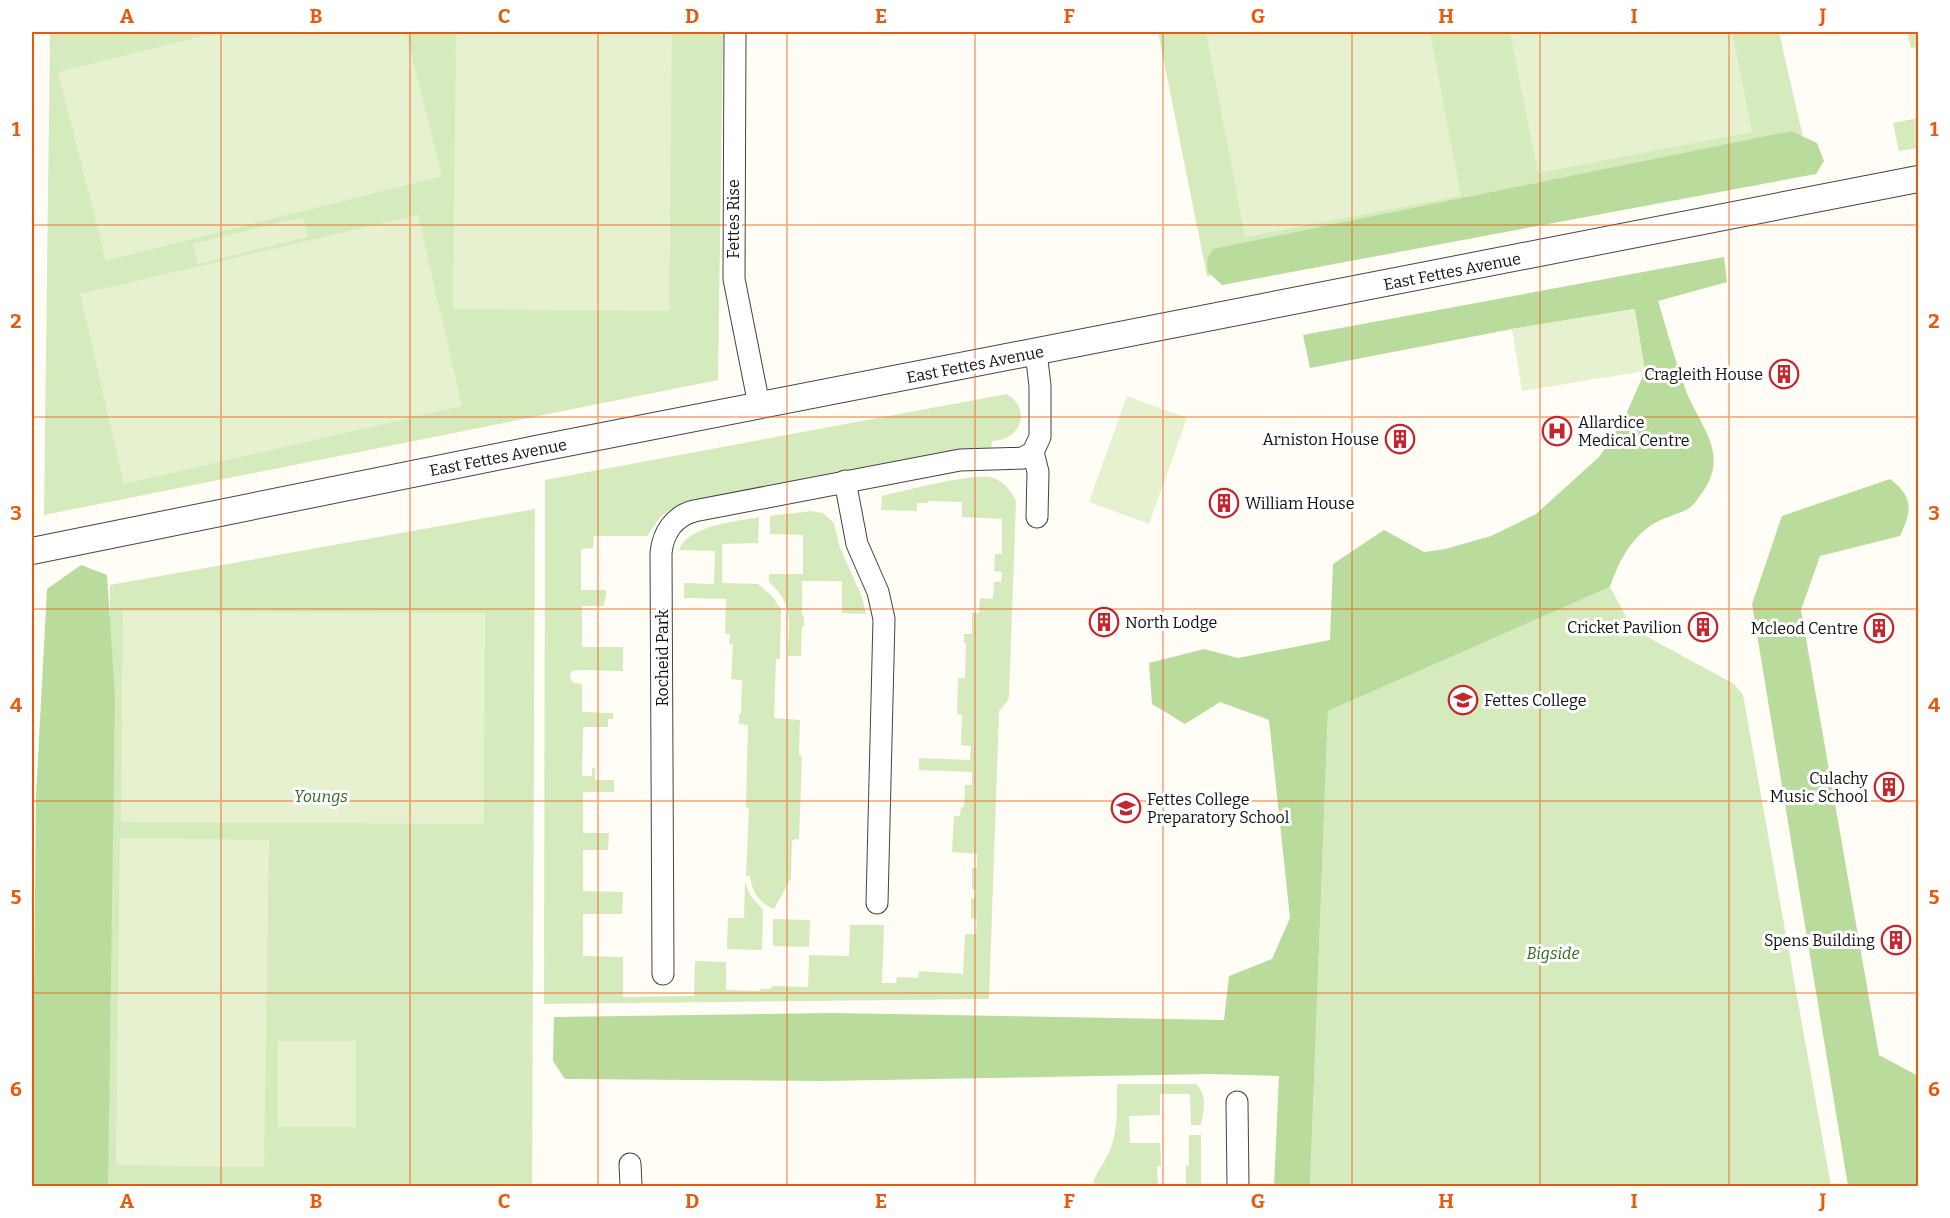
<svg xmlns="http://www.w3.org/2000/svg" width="1950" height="1218" font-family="Bitter,serif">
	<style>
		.green { fill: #d5ebbd }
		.forest { fill: #b9dc9c }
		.pitch { fill: #e6f2cf }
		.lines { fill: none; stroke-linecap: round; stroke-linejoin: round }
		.minor-casing { stroke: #444; stroke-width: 23 }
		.tertiary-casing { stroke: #444; stroke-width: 28 }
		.minor { stroke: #fff; stroke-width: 21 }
		.tertiary { stroke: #fff; stroke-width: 26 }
		.grid { fill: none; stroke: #e8590c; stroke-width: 1.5; stroke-opacity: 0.55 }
		.labels { text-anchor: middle; stroke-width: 6; stroke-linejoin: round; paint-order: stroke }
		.street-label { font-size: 16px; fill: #111; stroke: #fff }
		.poi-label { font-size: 16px; fill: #111; stroke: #fff; text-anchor: end }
		.park-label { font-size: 16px; font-style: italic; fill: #2f6b1f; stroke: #fff }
		.neatline { fill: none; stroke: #e8590c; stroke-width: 2 }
		.grid-label { font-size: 20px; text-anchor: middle; font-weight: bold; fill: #e8590c }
	</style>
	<rect width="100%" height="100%" fill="#fffdf5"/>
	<!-- green -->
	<g class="green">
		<path d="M 50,32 L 723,32 L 718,380 L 44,515 Z"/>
		<path d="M 1158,32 L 1779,32 L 1807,155 L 1207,276 Z"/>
		<path d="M 1907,32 L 1918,32 L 1918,47 L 1911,48 Z"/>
		<path d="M 1918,118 L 1918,148 L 1899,151 L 1893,123 Z"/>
		<path d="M 1007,394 C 1033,411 1020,440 992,441 L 991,448 L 961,449 L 681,503 L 661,516 L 647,536 L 594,536 L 593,548 L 581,549 L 581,590 L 606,590 L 606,598 L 605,598 L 604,606 L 582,606 L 582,647 L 623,647 L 623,671 L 576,670 L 571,672 L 570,677 L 573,683 L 582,684 L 582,712 L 613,713 L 613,719 L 608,719 L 608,727 L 583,727 L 582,776 L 592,776 L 592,768 L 595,769 L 595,780 L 614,780 L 614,792 L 583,792 L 583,833 L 609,833 L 608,850 L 583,850 L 583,891 L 623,892 L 622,914 L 583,914 L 583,956 L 623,957 L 623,997 L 694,996 L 695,961 L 726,962 L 726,990 L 760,991 L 761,989 L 771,989 L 772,986 L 808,987 L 809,955 L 849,956 L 850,925 L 884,925 L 882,983 L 896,983 L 897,977 L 918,978 L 919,971 L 963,974 L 965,934 L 976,934 L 977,919 L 971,918 L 971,899 L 975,898 L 976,890 L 972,889 L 972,868 L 977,868 L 977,854 L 952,852 L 954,816 L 960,816 L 961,807 L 964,807 L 965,785 L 972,785 L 972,772 L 919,770 L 919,758 L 970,760 L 971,746 L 961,745 L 962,715 L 957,714 L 958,678 L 965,678 L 966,643 L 964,643 L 964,634 L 972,634 L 972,613 L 979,613 L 980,598 L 993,599 L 994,582 L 1001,582 L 1002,572 L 994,571 L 995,554 L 1002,554 L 1002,519 L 962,517 L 962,502 L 928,501 L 927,503 L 917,503 L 917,511 L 881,510 L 882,496 C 905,491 974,472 993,478 C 1005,482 1011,491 1016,501 L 1009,696 L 1007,702 L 999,711 L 989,999 L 544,1004 L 545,480 Z"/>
		<path d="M 535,509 L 532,1186 L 106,1186 L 110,585 Z"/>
		<path d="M 811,511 L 823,513 L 834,523 L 840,548 L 862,597 L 866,614 L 842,613 L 842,581 L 802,581 L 802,615 L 804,616 L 804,626 L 802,626 L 801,656 L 788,656 C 788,623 796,606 769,582 L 769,574 L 803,574 L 803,535 L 770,534 L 770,516 Z"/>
		<path d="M 759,517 L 758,543 L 722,544 L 722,583 L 758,584 L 772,596 L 781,609 L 780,659 L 776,659 L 774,718 L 800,720 L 799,755 L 802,756 L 799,839 L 792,840 L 791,878 L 774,909 C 759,903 752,892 750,876 L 746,876 L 749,809 L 746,808 L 748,725 L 739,724 L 739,714 L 741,714 L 742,680 L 731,679 L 733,644 L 729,644 L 730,634 L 725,634 L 726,599 L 684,598 L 684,583 L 714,584 L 715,551 L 679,550 C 689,525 735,522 759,517 Z"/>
		<path d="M 1610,587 L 1633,629 L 1734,684 L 1743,695 L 1831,1186 L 1310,1186 L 1328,711 Z"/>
		<path d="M 745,882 L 750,895 L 763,910 L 762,950 L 727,949 L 728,918 L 744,918 Z"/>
		<path d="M 773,919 L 810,920 L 809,947 L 773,946 Z"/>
		<path d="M 1117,1084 L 1196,1084 C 1208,1096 1204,1110 1201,1125 L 1191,1125 L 1190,1094 L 1160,1094 L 1160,1115 L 1129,1116 L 1130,1143 L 1160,1143 L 1161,1166 L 1157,1166 L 1158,1186 L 1093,1186 C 1093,1176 1108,1158 1112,1145 C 1118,1125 1117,1104 1117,1084 Z"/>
		<path d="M 1189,1135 L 1201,1135 L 1201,1186 L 1186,1186 L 1186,1166 L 1189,1165 Z"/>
	</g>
	<!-- forest -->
	<g class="forest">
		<path d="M 1791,131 L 1817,143 L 1824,161 L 1816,174 L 1222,285 L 1208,272 L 1207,259 L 1213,249 Z"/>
		<path d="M 1724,257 L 1727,282 L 1658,301 C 1667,330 1675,360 1685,388 C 1697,423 1730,451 1704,490 C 1699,497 1694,506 1686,510 C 1675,515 1663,518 1653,524 C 1630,539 1618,563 1610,587 L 1328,711 L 1310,1186 L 1274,1186 L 1279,1076 L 1210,1074 L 825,1081 L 565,1079 L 553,1061 L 554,1017 L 832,1013 L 1224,1020 L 1229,976 L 1272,959 L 1290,918 L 1269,720 L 1220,702 L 1185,724 L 1152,704 L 1149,663 L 1204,649 L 1238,658 L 1330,640 L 1333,564 L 1384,530 L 1424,552 L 1445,549 L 1491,536 L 1536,514 L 1599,457 L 1624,419 L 1645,371 L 1634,309 L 1512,329 L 1310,368 L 1303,335 Z"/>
		<path d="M 1890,479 C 1914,497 1912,511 1900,536 L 1820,556 L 1801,610 L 1879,1055 L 1918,1076 L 1918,1186 L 1848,1186 L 1752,604 L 1782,516 Z"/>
		<path d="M 81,565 L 107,575 L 115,697 L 108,1186 L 32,1186 L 36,796 L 47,589 Z"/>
	</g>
	<!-- pitch -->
	<g class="pitch">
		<path d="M 218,32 L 406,32 L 442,176 L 106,261 L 58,72 Z"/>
		<path d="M 456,32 L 672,32 L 669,311 L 453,309 Z"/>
		<path d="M 1206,32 L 1430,32 L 1461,196 L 1245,237 Z"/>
		<path d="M 1510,32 L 1732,32 L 1752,132 L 1538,173 Z"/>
		<path d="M 418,215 L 462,406 L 124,484 L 80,294 Z"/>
		<path d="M 303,217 L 308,237 L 198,264 L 193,244 Z"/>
		<path d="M 1635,309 L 1645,371 L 1522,391 L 1512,329 Z"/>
		<path d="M 1127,396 L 1187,418 L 1149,524 L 1089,502 Z"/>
		<path d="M 123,611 L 485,613 L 484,824 L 121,822 Z"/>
		<path d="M 120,838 L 269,840 L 264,1167 L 116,1165 Z"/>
		<rect x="278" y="1041" width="78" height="86"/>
	</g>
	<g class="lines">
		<!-- minor casing -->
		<g class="minor-casing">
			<g id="minor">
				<path d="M 735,32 L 734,279 L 759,405"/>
				<path d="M 1033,452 L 1038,472 L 1037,517"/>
				<path d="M 845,481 L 857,544 L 878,592 L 884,619 L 877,903"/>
				<path d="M 663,974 L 661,553 C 663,533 674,516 694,511 L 960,460 L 1023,458 L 1033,452 L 1040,437 L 1040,386 L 1036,352"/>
				<path d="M 1237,1102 L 1238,1186"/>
				<path d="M 630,1164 L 631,1186"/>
			</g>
		</g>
		<!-- tertiary casing -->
		<g class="tertiary-casing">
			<path id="tertiary" d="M 32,551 L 536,449 L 1918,179"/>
		</g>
		<!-- minor -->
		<use href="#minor" class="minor"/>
		<!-- tertiary -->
		<use href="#tertiary" class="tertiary"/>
	</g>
	<!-- grid -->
	<path class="grid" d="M 221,32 L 221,1186M 410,32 L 410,1186M 598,32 L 598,1186M 787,32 L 787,1186M 975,32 L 975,1186M 1163,32 L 1163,1186M 1352,32 L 1352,1186M 1540,32 L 1540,1186M 1729,32 L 1729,1186M 32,225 L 1918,225M 32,417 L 1918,417M 32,609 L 1918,609M 32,801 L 1918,801M 32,993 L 1918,993"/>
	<!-- icons -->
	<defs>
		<g id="building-ring" transform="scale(1.5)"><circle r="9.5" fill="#fff" stroke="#c4262e" stroke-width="1.5"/><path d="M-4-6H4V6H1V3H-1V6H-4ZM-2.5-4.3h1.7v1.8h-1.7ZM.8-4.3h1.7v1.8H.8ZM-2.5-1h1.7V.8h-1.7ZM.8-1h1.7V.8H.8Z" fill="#c4262e"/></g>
		<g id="hospital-ring" transform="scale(1.5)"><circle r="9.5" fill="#fff" stroke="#c4262e" stroke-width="1.5"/><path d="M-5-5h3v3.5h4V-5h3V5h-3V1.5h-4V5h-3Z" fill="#c4262e"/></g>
		<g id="school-ring" transform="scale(1.5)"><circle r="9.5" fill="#fff" stroke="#c4262e" stroke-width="1.5"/><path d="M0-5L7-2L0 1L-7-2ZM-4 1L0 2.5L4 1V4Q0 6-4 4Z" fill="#c4262e"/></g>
	</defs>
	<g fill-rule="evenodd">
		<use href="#building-ring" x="1784" y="374"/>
		<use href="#hospital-ring" x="1557" y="431"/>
		<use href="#building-ring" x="1400" y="439"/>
		<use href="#building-ring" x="1224" y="503"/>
		<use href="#building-ring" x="1104" y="622"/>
		<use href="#building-ring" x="1703" y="627"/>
		<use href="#building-ring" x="1879" y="628"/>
		<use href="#school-ring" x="1463" y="700"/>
		<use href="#building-ring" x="1889" y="787"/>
		<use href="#school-ring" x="1126" y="808"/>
		<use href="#building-ring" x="1896" y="940"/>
	</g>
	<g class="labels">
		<!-- street labels -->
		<g class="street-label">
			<text transform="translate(733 219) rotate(-90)" y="6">Fettes Rise</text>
			<text transform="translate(1452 271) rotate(-11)" y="6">East Fettes Avenue</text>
			<text transform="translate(975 364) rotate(-11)" y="6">East Fettes Avenue</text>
			<text transform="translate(498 457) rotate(-11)" y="6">East Fettes Avenue</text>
			<text transform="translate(662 658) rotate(-90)" y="6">Rocheid Park</text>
		</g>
		<!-- poi labels -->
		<g class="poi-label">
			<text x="1763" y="380">Cragleith House</text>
			<text x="1578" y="428" text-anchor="start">Allardice<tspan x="1578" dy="18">Medical Centre</tspan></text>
			<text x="1379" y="445">Arniston House</text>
			<text x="1245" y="509" text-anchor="start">William House</text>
			<text x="1125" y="628" text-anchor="start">North Lodge</text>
			<text x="1682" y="633">Cricket Pavilion</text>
			<text x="1858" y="634">Mcleod Centre</text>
			<text x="1484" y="706" text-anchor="start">Fettes College</text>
			<text x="1868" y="784">Culachy<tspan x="1868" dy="18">Music School</tspan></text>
			<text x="1147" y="805" text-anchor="start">Fettes College<tspan x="1147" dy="18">Preparatory School</tspan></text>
			<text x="1875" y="946">Spens Building</text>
		</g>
		<!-- park labels -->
		<g class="park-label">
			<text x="321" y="802">Youngs</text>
			<text x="1553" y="959">Bigside</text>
		</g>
	</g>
	<!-- border -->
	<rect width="1950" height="1218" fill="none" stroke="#ffffff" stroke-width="66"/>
	<rect x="33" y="33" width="1884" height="1152" class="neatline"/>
	<g class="grid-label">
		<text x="127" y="23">A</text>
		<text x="316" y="23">B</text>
		<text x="504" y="23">C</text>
		<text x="692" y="23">D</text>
		<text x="881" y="23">E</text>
		<text x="1069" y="23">F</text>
		<text x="1258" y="23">G</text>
		<text x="1446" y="23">H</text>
		<text x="1634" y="23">I</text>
		<text x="1823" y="23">J</text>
		<text x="16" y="136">1</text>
		<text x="1934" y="136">1</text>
		<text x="16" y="328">2</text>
		<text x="1934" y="328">2</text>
		<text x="16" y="520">3</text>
		<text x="1934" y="520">3</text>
		<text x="16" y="712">4</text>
		<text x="1934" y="712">4</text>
		<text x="16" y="904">5</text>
		<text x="1934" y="904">5</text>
		<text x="16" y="1096">6</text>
		<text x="1934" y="1096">6</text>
		<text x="127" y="1208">A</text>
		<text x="316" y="1208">B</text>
		<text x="504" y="1208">C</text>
		<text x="692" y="1208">D</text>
		<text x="881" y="1208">E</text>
		<text x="1069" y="1208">F</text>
		<text x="1258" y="1208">G</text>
		<text x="1446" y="1208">H</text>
		<text x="1634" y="1208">I</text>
		<text x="1823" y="1208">J</text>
	</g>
</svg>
